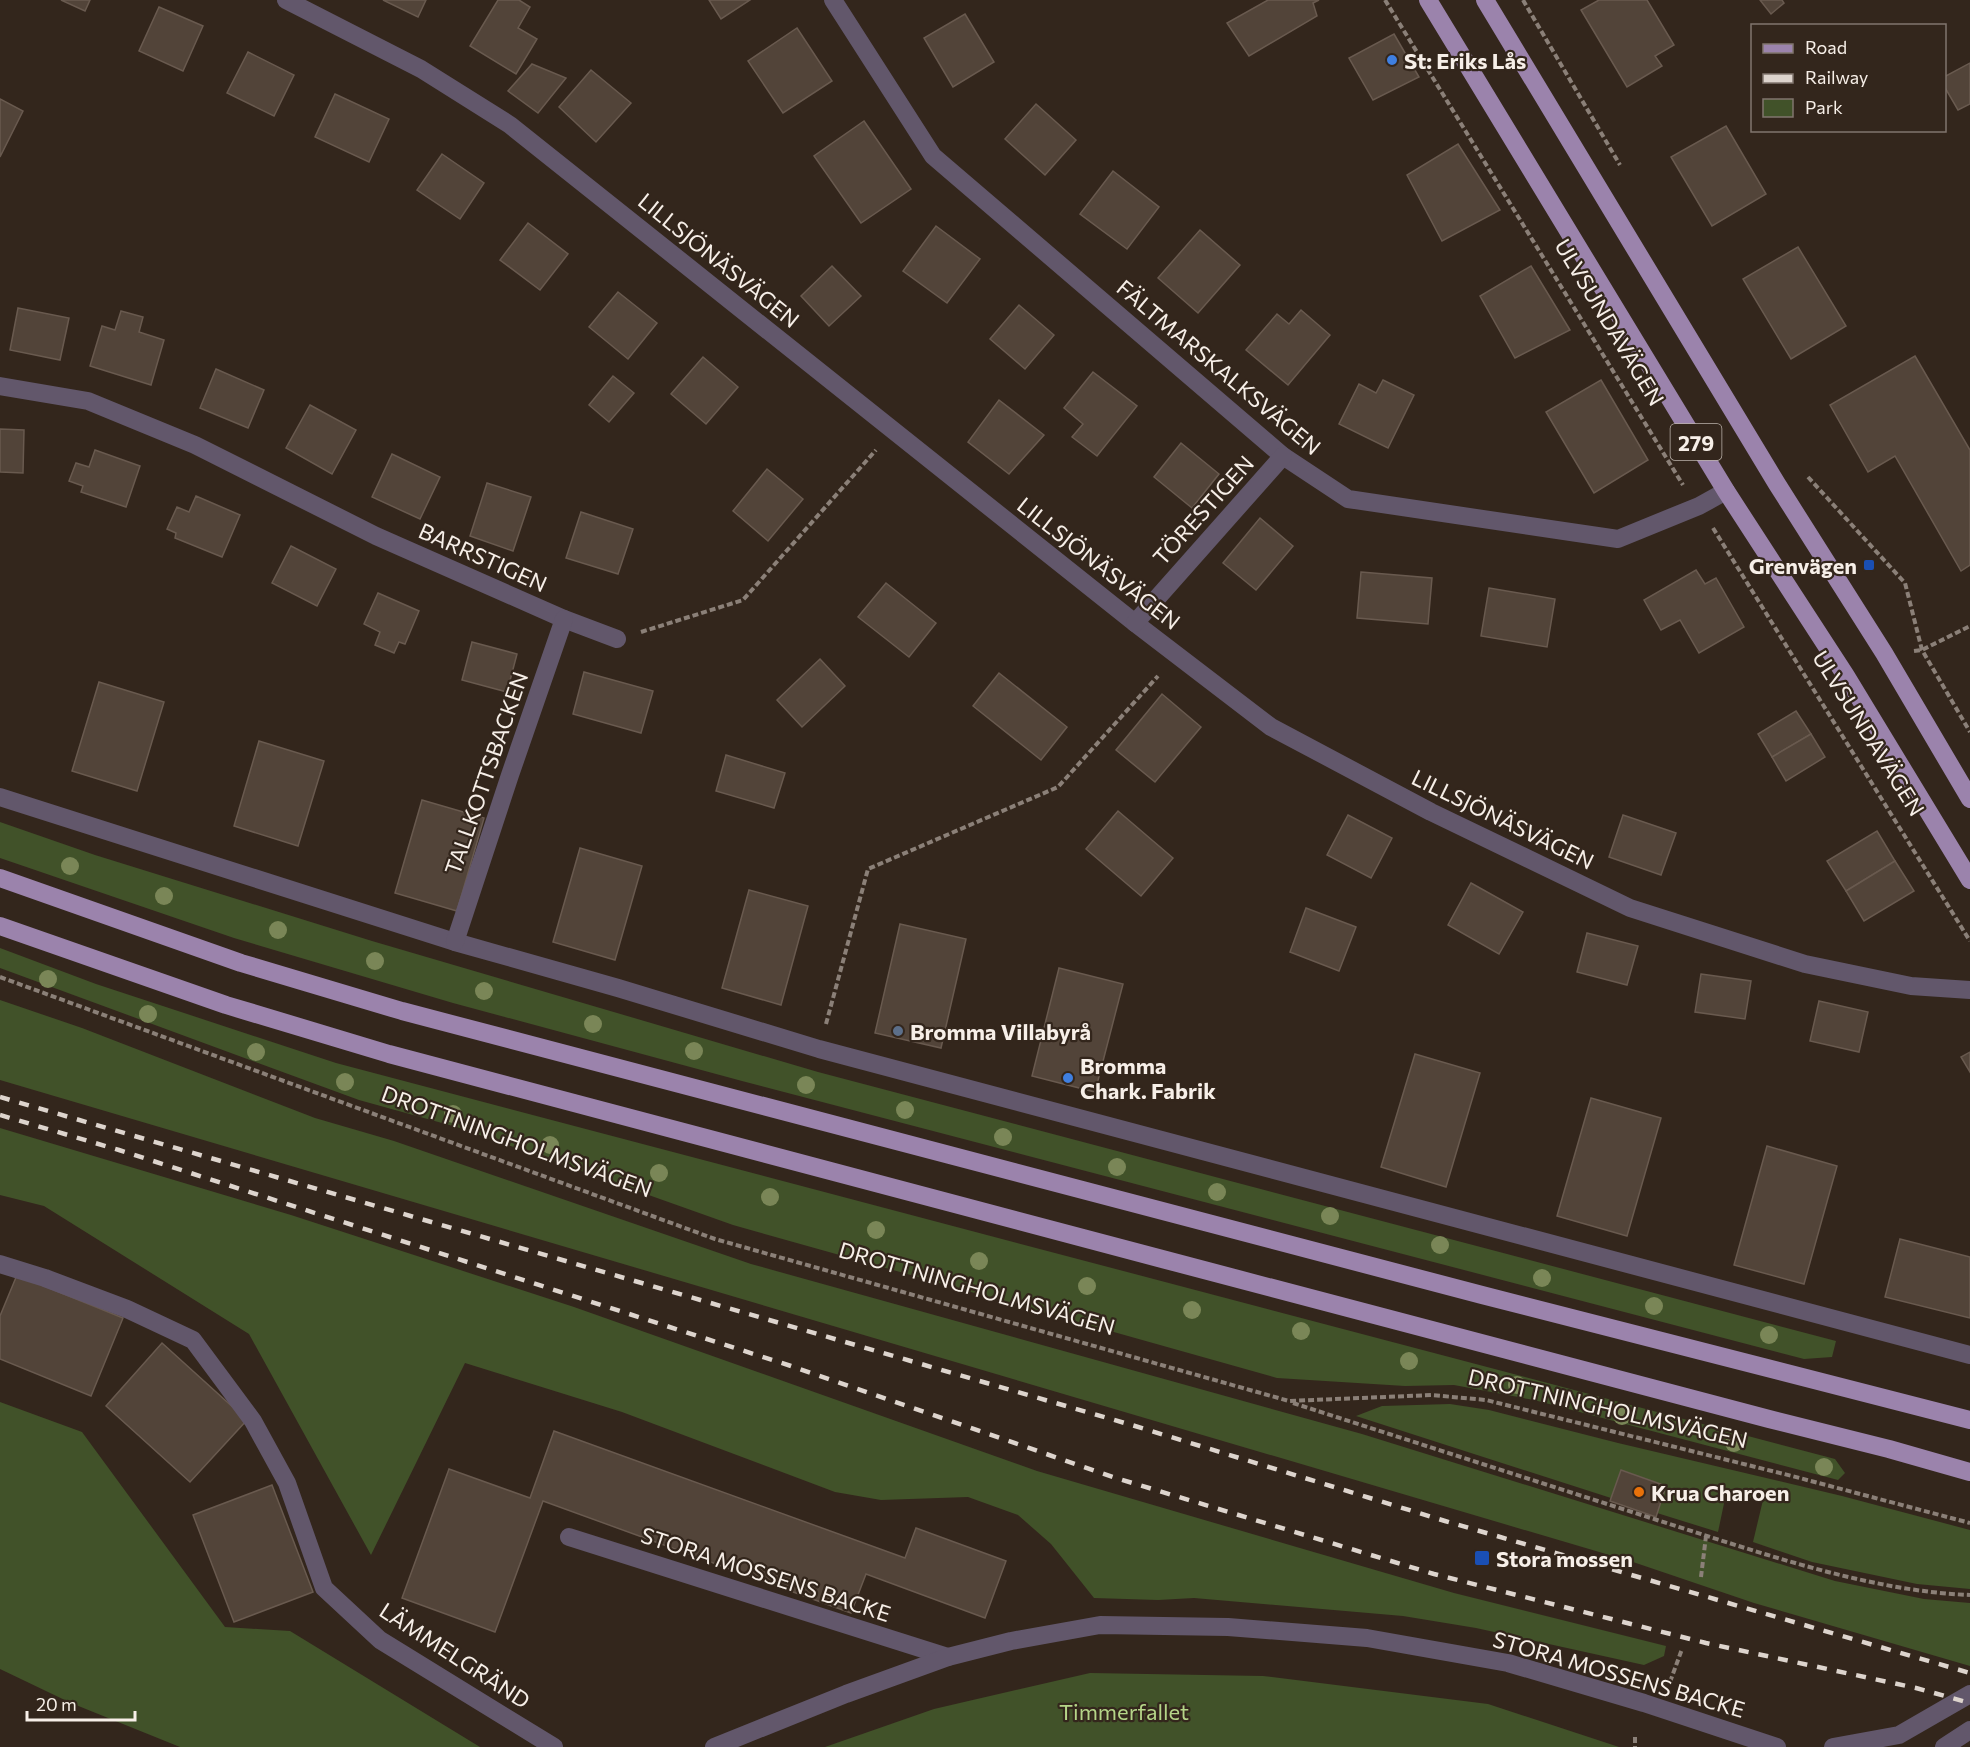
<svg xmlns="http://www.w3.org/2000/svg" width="1970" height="1747" viewBox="0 0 1970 1747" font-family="Commissioner,sans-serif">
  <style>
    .green { fill: #415229 }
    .building { fill: #524439; stroke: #695a4f; stroke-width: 1.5 }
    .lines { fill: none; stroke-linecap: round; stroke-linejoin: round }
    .path { stroke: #8b8078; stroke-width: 4; stroke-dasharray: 6 3; stroke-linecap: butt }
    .minor { stroke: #62576b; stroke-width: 18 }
    .major { stroke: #9b83ac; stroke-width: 18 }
    .rail { stroke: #ddd4cd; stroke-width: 4.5; stroke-dasharray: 10 10; stroke-linecap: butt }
    .tree { fill: #7a8657 }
    .shop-dot { fill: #3f7fe0; stroke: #33261c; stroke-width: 2 }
    .transit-dot { fill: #1a4fb4; stroke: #33261c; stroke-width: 2 }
    .service-dot { fill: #5c6f8a; stroke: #33261c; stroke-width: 2 }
    .food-dot { fill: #e8710a; stroke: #33261c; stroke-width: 2 }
    .labels { text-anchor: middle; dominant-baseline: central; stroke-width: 4.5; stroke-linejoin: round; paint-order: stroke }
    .shield { fill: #33261c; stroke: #bcb3ab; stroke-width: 1.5 }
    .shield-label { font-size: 21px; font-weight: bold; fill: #f7efe8 }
    .poi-label { font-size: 22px; font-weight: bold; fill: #f7efe8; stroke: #33261c; text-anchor: start }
    .street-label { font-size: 22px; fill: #f7efe8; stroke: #33261c }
    .park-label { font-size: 22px; fill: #b5d588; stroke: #33261c }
  </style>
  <rect width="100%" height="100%" fill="#33261c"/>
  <g class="green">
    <polygon points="0,822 95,855 372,941 818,1072 1836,1341 1832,1357 1804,1359 742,1081 453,1003 234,938 0,858"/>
    <polygon points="0,948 96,984 336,1063 1835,1459 1845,1473 1838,1480 1534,1400 1454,1385 1405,1386 1277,1378 733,1225 460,1128 359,1100 0,968"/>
    <polygon points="0,1000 82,1028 315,1118 394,1141 751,1264 1362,1434 1835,1581 1924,1599 1970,1603 1970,1666 1754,1603 1633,1562 0,1080"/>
    <polygon points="0,1128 291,1215 574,1307 1037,1471 1454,1593 1666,1646 1664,1656 1644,1665 1476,1628 1403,1616 1194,1598 1158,1600 1094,1598 1051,1544 1018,1515 968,1497 881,1500 835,1492 622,1412 465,1363 371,1555 249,1334 44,1206 0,1195"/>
    <polygon points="0,1402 82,1432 225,1627 290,1631 480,1747 180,1747 71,1703 0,1669"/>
    <polygon points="1450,1404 1489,1410 1618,1443 1842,1496 1970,1530 1970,1589 1917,1584 1812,1562 1753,1542 1763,1500 1726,1494 1718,1532 1657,1513 1666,1486 1621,1470 1611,1498 1356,1416 1382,1406"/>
    <polygon points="1090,1673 1263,1676 1488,1704 1619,1747 825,1747 934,1709"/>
  </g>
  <g class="building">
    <polygon points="61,0 90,0 85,11"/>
    <polygon points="383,0 426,0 418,17"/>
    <polygon points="498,0 519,0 530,7 518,28 537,39 516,74 470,46"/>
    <polygon points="709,0 750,0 721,19"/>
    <polygon points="1268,0 1319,0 1313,3 1317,16 1249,56 1227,23"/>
    <polygon points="1599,0 1647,0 1674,45 1655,56 1662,66 1627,87 1581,10"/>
    <polygon points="1760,0 1782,0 1784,3 1771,14"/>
    <polygon points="159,7 203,26 183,71 139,51"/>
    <polygon points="965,14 994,62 953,87 924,38"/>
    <polygon points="797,28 832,81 783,113 748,61"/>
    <polygon points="1394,34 1419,77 1373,100 1349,58"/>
    <polygon points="248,52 294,75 274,116 227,93"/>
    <polygon points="1970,63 1970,104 1958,110 1944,86 1944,77"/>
    <polygon points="532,64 566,78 538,113 508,91"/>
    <polygon points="591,70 631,103 596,142 559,107"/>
    <polygon points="335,94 389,119 369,162 315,137"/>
    <polygon points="0,99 23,111 0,157"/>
    <polygon points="1036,104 1076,140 1045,175 1005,139"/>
    <polygon points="864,121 911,189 861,223 814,156"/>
    <polygon points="1726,126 1766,194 1712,226 1671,157"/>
    <polygon points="1458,144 1500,210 1442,241 1407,175"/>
    <polygon points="442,154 484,183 460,219 417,190"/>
    <polygon points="1113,171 1159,207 1127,249 1080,214"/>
    <polygon points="528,223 568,254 540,290 500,260"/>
    <polygon points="936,226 980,259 947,303 903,271"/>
    <polygon points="1200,230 1240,265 1198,313 1158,278"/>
    <polygon points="1798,247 1846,326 1791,359 1743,279"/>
    <polygon points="832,266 861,296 829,326 801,296"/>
    <polygon points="1531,266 1570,330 1515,358 1480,296"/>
    <polygon points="618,292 657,323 628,359 589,327"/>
    <polygon points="1019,305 1054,335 1025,369 990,339"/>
    <polygon points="18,308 69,318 60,360 10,350"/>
    <polygon points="1301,310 1330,335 1288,385 1246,350 1277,314 1289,324"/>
    <polygon points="121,311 143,317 139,332 164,340 151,385 90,366 102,326 115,330"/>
    <polygon points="1915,356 1970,450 1970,565 1961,571 1895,456 1868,472 1830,405"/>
    <polygon points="703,357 738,387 706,424 671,394"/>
    <polygon points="216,369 264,390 248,428 200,408"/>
    <polygon points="1093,372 1137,406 1097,456 1072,437 1083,424 1064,408"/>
    <polygon points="613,376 634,393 609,422 589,405"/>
    <polygon points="1383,380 1414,395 1388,448 1339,424 1359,384 1376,393"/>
    <polygon points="1601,380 1648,460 1594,493 1546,412"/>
    <polygon points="999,400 1044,435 1009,474 968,442"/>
    <polygon points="310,405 356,430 332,474 286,448"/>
    <polygon points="0,429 24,430 23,473 0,472"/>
    <polygon points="1181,443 1219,474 1192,508 1154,477"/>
    <polygon points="95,450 140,466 126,507 81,492 83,486 69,481 76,463 89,467"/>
    <polygon points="392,454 440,477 420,519 372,497"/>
    <polygon points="767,469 803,499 768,541 733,511"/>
    <polygon points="487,483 531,497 513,551 470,536"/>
    <polygon points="196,496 240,515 222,557 175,538 176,533 167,529 177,507 189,512"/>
    <polygon points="581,512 633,529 618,574 566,558"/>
    <polygon points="1260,518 1293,546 1256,590 1223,563"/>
    <polygon points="291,546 336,569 317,606 272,583"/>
    <polygon points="1696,570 1705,584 1716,578 1744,627 1699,653 1680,620 1661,630 1644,600"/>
    <polygon points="1361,572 1432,578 1428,624 1357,618"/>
    <polygon points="886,583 936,623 909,657 858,617"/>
    <polygon points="1489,588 1555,599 1547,647 1481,636"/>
    <polygon points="378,593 419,611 405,644 399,642 394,653 375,645 380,632 364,624"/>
    <polygon points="472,642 517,654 507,692 462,680"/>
    <polygon points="820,659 845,686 802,727 777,700"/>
    <polygon points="584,672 653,691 641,733 573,714"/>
    <polygon points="999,673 1067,727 1041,760 973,706"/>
    <polygon points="99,682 164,702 137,791 72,771"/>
    <polygon points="1162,694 1201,727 1155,782 1116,750"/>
    <polygon points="1796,711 1811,734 1772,757 1758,734"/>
    <polygon points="1811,734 1825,757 1786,781 1772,757"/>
    <polygon points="259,741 324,761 298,846 234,826"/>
    <polygon points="726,755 785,773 774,808 716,791"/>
    <polygon points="422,800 484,818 457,911 395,893"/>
    <polygon points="1118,811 1173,858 1141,896 1086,849"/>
    <polygon points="1348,815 1392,838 1371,878 1327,855"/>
    <polygon points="1623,815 1676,833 1661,875 1609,857"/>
    <polygon points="1877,831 1895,861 1846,891 1827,861"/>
    <polygon points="580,848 642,866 615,960 553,942"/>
    <polygon points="1895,861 1914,891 1864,921 1846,891"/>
    <polygon points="1471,883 1523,912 1499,954 1448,925"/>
    <polygon points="749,890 808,906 781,1005 722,988"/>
    <polygon points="1306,908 1356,927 1339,971 1290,952"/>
    <polygon points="900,924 966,939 941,1048 875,1033"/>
    <polygon points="1587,933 1638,946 1627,985 1577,972"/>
    <polygon points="1059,968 1123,984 1095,1092 1032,1076"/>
    <polygon points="1701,974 1751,981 1745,1019 1695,1012"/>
    <polygon points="1819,1001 1868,1012 1859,1052 1810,1041"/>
    <polygon points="1970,1052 1970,1072 1961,1057"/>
    <polygon points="1415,1054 1480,1073 1446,1187 1381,1167"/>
    <polygon points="1591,1098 1661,1118 1627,1236 1557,1216"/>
    <polygon points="1767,1146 1837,1166 1804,1284 1734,1265"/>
    <polygon points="1900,1239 1970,1257 1970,1318 1885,1297"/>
    <polygon points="17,1275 123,1318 91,1396 0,1359 0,1316"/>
    <polygon points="162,1343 247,1420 190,1482 106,1406"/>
    <polygon points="554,1431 905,1558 916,1528 1006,1561 985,1618 866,1574 851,1613 543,1501 495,1632 402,1598 449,1469 530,1498"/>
    <polygon points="1621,1470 1666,1486 1656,1517 1610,1501"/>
    <polygon points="272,1485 313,1592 234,1622 193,1515"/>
  </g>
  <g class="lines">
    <g class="path">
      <polyline points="1385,0 1683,485"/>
      <polyline points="1523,0 1620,165"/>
      <polyline points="1808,477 1905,583 1922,650 1970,732"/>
      <polyline points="1713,528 1970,941"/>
      <polyline points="641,632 743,600 876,450"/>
      <polyline points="1914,651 1922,650 1970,626"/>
      <polyline points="0,977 715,1239 1289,1401 1431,1395 1486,1400 1792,1476 1970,1523"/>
      <polyline points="826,1024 868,869 1058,787 1158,676"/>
      <path d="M 1293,1403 C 1414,1442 1535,1481 1657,1520 C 1756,1551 1866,1591 1970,1595"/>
      <polyline points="1701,1577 1706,1536"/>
      <polyline points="1670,1682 1682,1649"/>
      <polyline points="1635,1737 1635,1747"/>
    </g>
    <g class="minor">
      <polyline points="286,0 421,69 510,125 1135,623 1271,727 1431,812 1630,908 1805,964 1911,986 1970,990"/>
      <polyline points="833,0 933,156 1283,456 1348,499 1618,539 1699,506 1726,491"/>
      <polyline points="0,386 88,401 195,445 376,536 564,619 617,639"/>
      <polyline points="1135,623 1283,456"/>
      <polyline points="0,797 455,942 618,988 819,1049 1970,1355"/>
      <polyline points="455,942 510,775 564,619"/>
      <polyline points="0,1264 45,1278 127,1309 193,1340 253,1421 287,1483 324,1588 380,1640 554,1747"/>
      <polyline points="569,1537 948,1657"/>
      <polyline points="714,1747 846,1694 948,1657 1011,1641 1100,1625 1228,1627 1367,1638 1508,1663 1644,1703 1777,1747"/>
      <polyline points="1833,1747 1899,1735 1970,1694"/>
      <polyline points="1944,1747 1970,1730"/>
    </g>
    <g class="major">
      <polyline points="1428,0 1726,491 1846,676 1970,880"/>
      <polyline points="1485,0 1777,484 1884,653 1970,799"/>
      <polyline points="0,878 241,963 402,1011 1482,1295 1970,1420"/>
      <polyline points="0,926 226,1005 389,1054 1166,1260 1769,1419 1889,1449 1970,1472"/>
    </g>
    <g class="rail">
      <polyline points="0,1097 1135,1426 1445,1521 1970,1673"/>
      <polyline points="0,1115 119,1150 791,1366 1116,1478 1434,1574 1706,1643 1916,1688 1970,1703"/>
    </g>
  </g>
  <g class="tree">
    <circle cx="70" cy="866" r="9"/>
    <circle cx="164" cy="896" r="9"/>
    <circle cx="278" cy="930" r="9"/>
    <circle cx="375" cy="961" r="9"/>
    <circle cx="48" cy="979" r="9"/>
    <circle cx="484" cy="991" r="9"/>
    <circle cx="148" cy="1014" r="9"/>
    <circle cx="593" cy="1024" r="9"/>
    <circle cx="694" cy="1051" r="9"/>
    <circle cx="256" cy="1052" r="9"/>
    <circle cx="345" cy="1082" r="9"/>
    <circle cx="806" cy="1085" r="9"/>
    <circle cx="905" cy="1110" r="9"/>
    <circle cx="453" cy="1114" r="9"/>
    <circle cx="1003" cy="1137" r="9"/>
    <circle cx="550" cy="1145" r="9"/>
    <circle cx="1117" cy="1167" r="9"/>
    <circle cx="659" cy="1173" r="9"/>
    <circle cx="1217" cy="1192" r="9"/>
    <circle cx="770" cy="1197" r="9"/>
    <circle cx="1330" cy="1216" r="9"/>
    <circle cx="876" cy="1230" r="9"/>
    <circle cx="1440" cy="1245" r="9"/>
    <circle cx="979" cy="1261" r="9"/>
    <circle cx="1542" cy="1278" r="9"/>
    <circle cx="1087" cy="1286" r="9"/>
    <circle cx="1654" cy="1306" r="9"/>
    <circle cx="1192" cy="1310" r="9"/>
    <circle cx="1301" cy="1331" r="9"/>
    <circle cx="1769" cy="1335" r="9"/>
    <circle cx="1409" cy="1361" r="9"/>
    <circle cx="1517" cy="1385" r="9"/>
    <circle cx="1622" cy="1416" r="9"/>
    <circle cx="1734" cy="1443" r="9"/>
    <circle cx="1824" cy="1467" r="9"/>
  </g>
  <g class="shop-dot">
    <circle cx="1392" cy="60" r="6"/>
    <circle cx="1068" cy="1078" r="6"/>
  </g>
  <g class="transit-dot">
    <rect x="1863" y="559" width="12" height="12" rx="3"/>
    <rect x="1474" y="1550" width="16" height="16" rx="3"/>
  </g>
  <circle class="service-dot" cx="898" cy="1031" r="6"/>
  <circle class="food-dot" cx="1639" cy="1492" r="6"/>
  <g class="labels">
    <rect class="shield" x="1670.5" y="424" width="51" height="36" rx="4.5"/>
    <g class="shield-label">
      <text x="1696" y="442">279</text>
    </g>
    <g class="poi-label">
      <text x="1404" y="60">St: Eriks Lås</text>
      <text x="1857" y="565" text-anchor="end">Grenvägen</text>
      <text x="910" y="1031">Bromma Villabyrå</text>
      <text x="1080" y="1065">Bromma<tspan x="1080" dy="25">Chark. Fabrik</tspan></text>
      <text x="1651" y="1492">Krua Charoen</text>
      <text x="1496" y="1558">Stora mossen</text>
    </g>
    <g class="street-label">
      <text transform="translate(719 260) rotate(39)">LILLSJÖNÄSVÄGEN</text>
      <text transform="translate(1610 322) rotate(59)">ULVSUNDAVÄGEN</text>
      <text transform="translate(1219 367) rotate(40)">FÄLTMARSKALKSVÄGEN</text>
      <text transform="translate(1203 510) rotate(-48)">TÖRESTIGEN</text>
      <text transform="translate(483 557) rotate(24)">BARRSTIGEN</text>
      <text transform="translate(1099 563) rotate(38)">LILLSJÖNÄSVÄGEN</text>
      <text transform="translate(1869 733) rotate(58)">ULVSUNDAVÄGEN</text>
      <text transform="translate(486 773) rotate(-71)">TALLKOTTSBACKEN</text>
      <text transform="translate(1503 819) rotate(26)">LILLSJÖNÄSVÄGEN</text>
      <text transform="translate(517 1141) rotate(20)">DROTTNINGHOLMSVÄGEN</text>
      <text transform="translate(977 1288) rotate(16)">DROTTNINGHOLMSVÄGEN</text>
      <text transform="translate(1608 1408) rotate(13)">DROTTNINGHOLMSVÄGEN</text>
      <text transform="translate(766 1574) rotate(18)">STORA MOSSENS BACKE</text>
      <text transform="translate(455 1655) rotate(33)">LÄMMELGRÄND</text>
      <text transform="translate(1619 1674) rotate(16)">STORA MOSSENS BACKE</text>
    </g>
    <g class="park-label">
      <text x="1124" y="1711">Timmerfallet</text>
    </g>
  </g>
  <rect x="1751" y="24" width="195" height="108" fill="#33261c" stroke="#81766e" stroke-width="1.5"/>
  <rect x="1763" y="44" width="30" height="9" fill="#9b83ac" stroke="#81766e" stroke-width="1.5"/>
  <text x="1805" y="54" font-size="18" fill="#f7efe8">Road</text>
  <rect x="1763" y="74" width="30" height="9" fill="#ddd4cd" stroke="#81766e" stroke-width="1.5"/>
  <text x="1805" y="84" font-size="18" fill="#f7efe8">Railway</text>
  <rect x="1763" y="99" width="30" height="18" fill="#415229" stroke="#81766e" stroke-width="1.5"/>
  <text x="1805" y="114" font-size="18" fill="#f7efe8">Park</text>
  <path d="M27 1711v9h108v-9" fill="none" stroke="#f7efe8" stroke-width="3"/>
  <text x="36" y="1711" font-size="18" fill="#f7efe8" stroke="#33261c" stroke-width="4.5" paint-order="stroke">20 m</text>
</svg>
